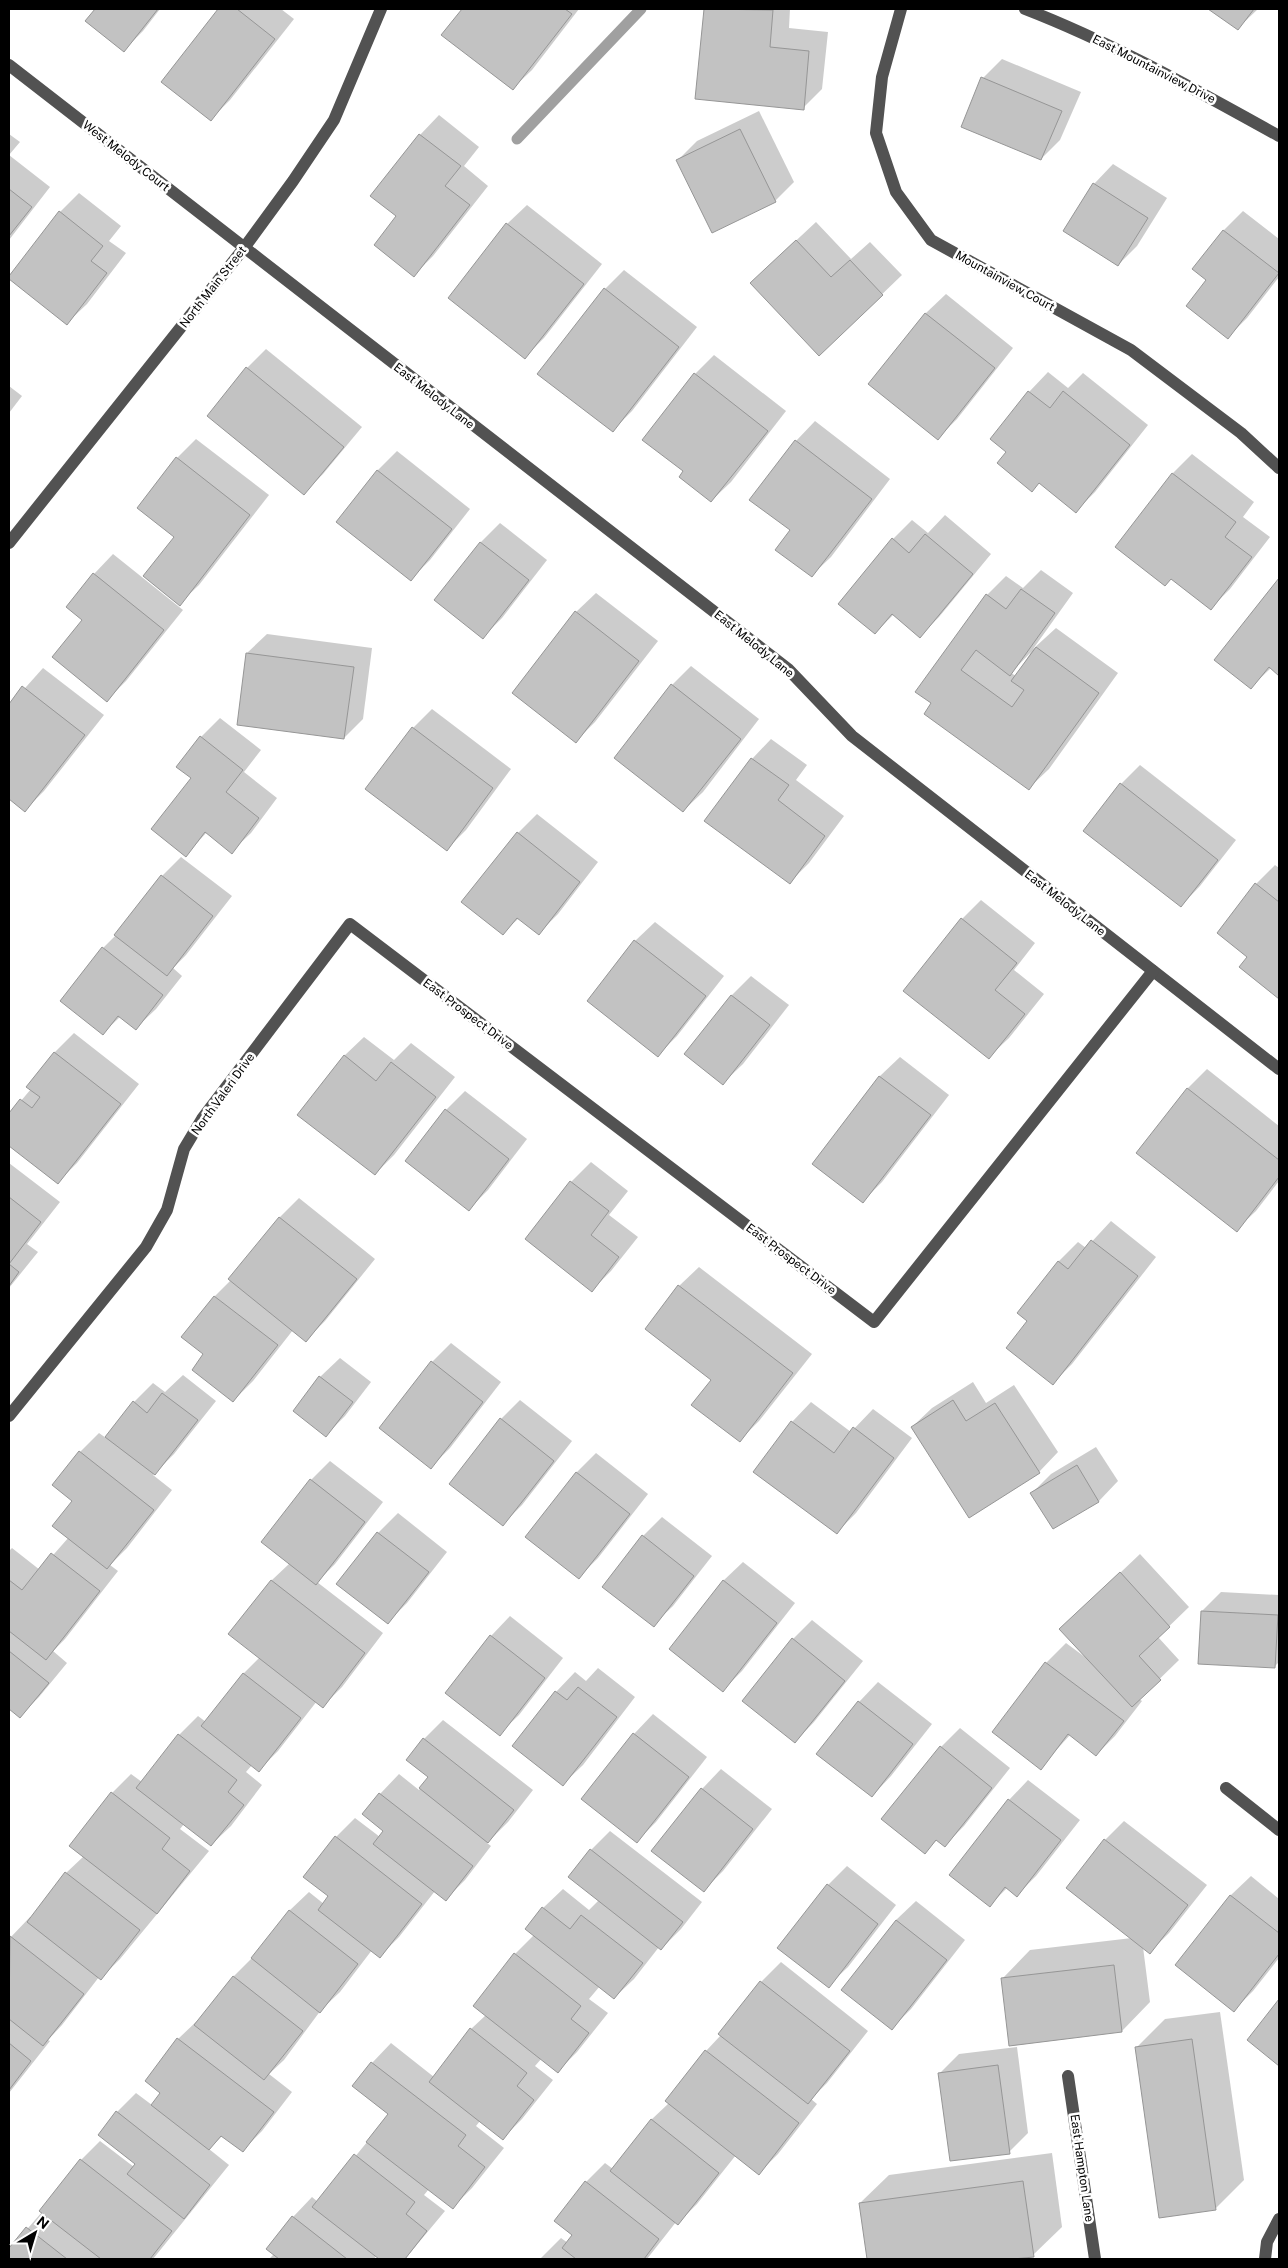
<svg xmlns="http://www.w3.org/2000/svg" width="1288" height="2268" viewBox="0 0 1288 2268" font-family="'Public Sans',sans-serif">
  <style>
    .shadow { fill: #0003; fill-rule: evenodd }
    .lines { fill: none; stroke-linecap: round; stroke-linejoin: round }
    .stream { stroke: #a0a0a0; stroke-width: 11 }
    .building { fill: #c2c2c2; stroke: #969696 }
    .minor { stroke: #525252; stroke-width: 12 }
    .labels { text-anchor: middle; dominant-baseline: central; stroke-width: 5; stroke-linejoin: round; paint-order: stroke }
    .street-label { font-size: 12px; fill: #000; stroke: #fff }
  </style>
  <rect width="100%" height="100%" fill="#fff"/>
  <g class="shadow">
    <polygon points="97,9 160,9 143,31 124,50 87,21"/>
    <polygon points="219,9 281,9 294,19 230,100 211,119 162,82"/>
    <polygon points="463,9 579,9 532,70 512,89 443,34"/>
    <polygon points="705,9 790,9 789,28 828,32 822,89 803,108 697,98"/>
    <polygon points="1210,9 1258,9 1238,28"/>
    <polygon points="1002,59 1081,92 1060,140 1041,159 983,78"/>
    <polygon points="759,111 794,182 775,201 678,160 697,141"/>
    <polygon points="439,115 479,147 464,166 488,186 433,256 414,275 398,216 420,135"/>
    <polygon points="9,134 20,142 9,155 50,187 9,240"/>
    <polygon points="1113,164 1167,198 1137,246 1118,265 1094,184"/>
    <polygon points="79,193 121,226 109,241 126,253 87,304 67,323 60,212"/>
    <polygon points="527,205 602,264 544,338 525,357 507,224"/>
    <polygon points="1243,211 1279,239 1279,277 1247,318 1228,337 1208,280 1194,269 1224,230"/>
    <polygon points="816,222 851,259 870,242 902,275 820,354 771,264"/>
    <polygon points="624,270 697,327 632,411 613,430 605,289"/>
    <polygon points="946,294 1013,348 957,419 938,438 870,384 926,313"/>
    <polygon points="266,349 362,427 323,474 304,493 247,368"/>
    <polygon points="714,355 786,411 731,482 711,501 685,471 695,374"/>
    <polygon points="1048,372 1068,388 1083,373 1148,425 1095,492 1076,511 1040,482 1032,490 1008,452 1029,392"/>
    <polygon points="9,386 22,396 9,413"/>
    <polygon points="815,421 890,479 831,557 811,576 791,530 751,500 796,441"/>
    <polygon points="196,439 269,495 199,585 179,604 176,537 177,458"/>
    <polygon points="397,451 470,509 430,560 411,579 377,471"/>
    <polygon points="1192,454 1254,502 1243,517 1270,537 1230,589 1211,608 1173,473"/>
    <polygon points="945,515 991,554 939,617 920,636 894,614 875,633 893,539 912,520 928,533"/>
    <polygon points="500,523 547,560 502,618 483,637 436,600 481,542"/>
    <polygon points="113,554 183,610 126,681 107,700 84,620 94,574"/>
    <path d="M 1041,570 L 1073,593 L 1033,649 L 1056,628 L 1118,673 L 1049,769 L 1029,788 L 917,691 L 987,595 L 1006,576 L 1023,588 ZM 1031,652 L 1016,676 L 1011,673 Z"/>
    <polygon points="1279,580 1279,674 1271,668 1251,687 1216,660"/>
    <polygon points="596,593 658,641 595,722 576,741 576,612"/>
    <polygon points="267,634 372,648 363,719 344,738 247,653"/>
    <polygon points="691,666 759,719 703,792 683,811 672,685"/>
    <polygon points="43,668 104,715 44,791 25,810 9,798 9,706"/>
    <polygon points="432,709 511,769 466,830 447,849 413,728"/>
    <polygon points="220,718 261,750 244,772 277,798 251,833 231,852 207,832 186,855 193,778 201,737"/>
    <polygon points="771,739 807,765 796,780 844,816 809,863 790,882 706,820 752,759"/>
    <polygon points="1140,765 1236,840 1200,886 1181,906 1121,784"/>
    <polygon points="537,814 598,862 558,914 539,933 519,918 503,933 518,833"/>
    <polygon points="181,857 232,896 186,955 173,968 182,976 156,1009 136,1028 121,1016 103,1033 103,948 116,935 162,876"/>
    <polygon points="1275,865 1279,868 1279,997 1241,967 1249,957 1256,884"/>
    <polygon points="981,900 1035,943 1014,970 1044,994 1009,1038 989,1057 962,919"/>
    <polygon points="655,922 724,976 677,1036 658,1055 589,1001 635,941"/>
    <polygon points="751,976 789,1005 743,1064 723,1083 686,1054 732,995"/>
    <polygon points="74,1033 139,1084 77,1163 58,1182 9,1144 9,1115 31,1089 28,1087 55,1052"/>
    <polygon points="364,1037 394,1060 411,1043 455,1077 394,1155 375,1174 344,1056"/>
    <polygon points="900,1057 949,1095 882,1182 863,1201 813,1163 880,1076"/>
    <polygon points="1207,1069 1279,1126 1279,1181 1256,1211 1236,1230 1138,1153 1188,1088"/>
    <polygon points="465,1091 527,1139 488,1190 469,1209 446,1110"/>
    <polygon points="591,1162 628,1191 609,1215 638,1237 611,1271 592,1290 527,1239 571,1182"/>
    <polygon points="9,1163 60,1202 27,1244 38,1252 9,1288"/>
    <polygon points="299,1198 375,1259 325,1321 306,1340 293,1330 253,1381 233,1401 205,1354 183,1337 215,1296 231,1280 280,1217"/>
    <polygon points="1111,1221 1156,1257 1072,1364 1053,1383 1029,1321 1019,1313 1059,1261 1078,1242 1086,1248"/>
    <polygon points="699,1267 812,1354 759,1421 740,1440 679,1286"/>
    <polygon points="451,1343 501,1382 450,1448 431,1467 432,1362"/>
    <polygon points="340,1358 371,1382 345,1416 326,1435 320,1377"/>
    <polygon points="183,1375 216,1401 174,1454 153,1475 172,1490 127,1548 110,1565 118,1571 65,1639 53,1651 67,1663 39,1697 20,1716 9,1707 9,1551 12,1548 40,1570 69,1537 80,1452 99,1433 106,1438 134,1402 153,1383 165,1392"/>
    <polygon points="973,1382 986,1403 1014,1385 1058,1452 1039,1472 912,1427 932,1408"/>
    <polygon points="520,1400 572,1441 522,1505 503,1524 501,1419"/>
    <polygon points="811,1402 851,1432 873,1409 912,1438 856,1513 837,1532 792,1422"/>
    <polygon points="1096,1447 1118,1481 1099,1501 1053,1528 1032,1493 1051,1474"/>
    <polygon points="596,1453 648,1494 598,1558 579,1577 527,1537 577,1472"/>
    <polygon points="330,1461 383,1502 335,1564 317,1582 383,1633 342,1687 323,1706 317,1701 278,1751 259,1770 252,1765 246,1772 262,1785 231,1826 211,1845 184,1824 180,1829 209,1851 120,1959 101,1978 99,1977 62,2025 48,2040 50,2041 9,2093 9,1939 30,1917 31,1918 66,1873 84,1856 112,1793 131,1774 142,1782 179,1735 198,1716 206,1722 244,1673 260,1657 230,1634 272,1580 290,1563 311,1480"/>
    <polygon points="398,1513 447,1552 407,1603 388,1622 338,1584 378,1533"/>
    <polygon points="662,1517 712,1556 673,1606 653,1625 643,1536"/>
    <polygon points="1140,1554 1189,1607 1158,1637 1179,1660 1139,1699 1142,1701 1115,1736 1096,1755 1070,1735 1040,1768 993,1732 1046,1663 1066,1643 1089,1660 1061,1629"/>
    <polygon points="743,1562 795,1603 742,1671 723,1690 723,1581"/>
    <polygon points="1221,1592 1279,1595 1279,1662 1274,1667 1202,1611"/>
    <polygon points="510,1616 563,1658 519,1715 499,1734 491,1636"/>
    <polygon points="812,1620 863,1661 814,1722 795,1742 743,1700 793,1639"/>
    <polygon points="598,1668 635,1697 583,1765 563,1784 514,1745 556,1692 575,1672 586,1681"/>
    <polygon points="878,1682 932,1724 891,1776 872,1796 818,1754 859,1702"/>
    <polygon points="653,1714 707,1757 656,1822 637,1841 634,1734"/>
    <polygon points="443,1720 533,1790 508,1822 487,1843 491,1846 465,1880 446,1899 435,1891 399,1937 380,1956 372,1950 340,1992 321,2010 284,2060 269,2074 292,2092 262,2131 243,2150 223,2135 209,2149 229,2165 153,2259 9,2259 9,2250 42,2212 81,2160 100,2141 134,2167 137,2164 117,2112 136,2093 152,2105 162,2093 178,2039 198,2020 199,2021 234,1976 253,1957 289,1911 309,1892 324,1904 330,1896 336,1837 355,1818 380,1837 385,1831 364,1814 380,1794 399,1774 419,1790 429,1777 424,1739"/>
    <polygon points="960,1728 1010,1768 964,1826 945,1845 937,1840 924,1852 941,1747"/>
    <polygon points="721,1769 772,1809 723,1871 704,1890 653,1851 702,1789"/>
    <polygon points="1028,1780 1080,1820 1036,1876 1017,1895 1007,1888 990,1905 951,1874 1009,1800"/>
    <polygon points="1124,1821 1207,1885 1169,1933 1150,1952 1143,1947 1150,2002 1122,2031 1002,1979 1030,1950 1132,1938 1105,1840"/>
    <polygon points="610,1831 702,1902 681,1929 661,1949 659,1947 634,1979 614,1998 600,1986 589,1999 608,2013 577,2052 558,2071 542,2058 535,2066 553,2080 522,2119 503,2138 480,2121 476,2126 504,2148 472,2188 453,2207 429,2189 424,2195 445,2211 405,2259 381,2259 376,2256 374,2259 269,2259 274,2254 293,2217 312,2197 318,2202 390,2114 354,2086 372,2063 391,2043 434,2077 471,2029 486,2015 515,1954 534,1935 543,1908 563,1889 589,1910 599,1900 591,1850"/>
    <polygon points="847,1866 896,1905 848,1967 828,1986 828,1885"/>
    <polygon points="1251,1876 1279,1899 1279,1958 1253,1991 1234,2010 1177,1965 1231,1895"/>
    <polygon points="916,1901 965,1940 911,2009 892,2028 896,1920"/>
    <polygon points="781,1962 868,2031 827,2083 811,2099 817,2104 778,2154 759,2173 736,2155 697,2204 678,2223 676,2222 647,2259 540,2259 561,2238 568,2243 574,2235 586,2182 605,2163 613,2169 651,2120 669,2103 706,2051 721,2035 761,1982"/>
    <polygon points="1279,2001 1279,2064 1249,2040"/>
    <polygon points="1220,2012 1244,2180 1215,2209 1137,2047 1165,2019"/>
    <polygon points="1017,2047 1028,2133 1009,2152 940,2073 959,2054"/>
    <polygon points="1052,2153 1062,2227 1033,2255 1004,2259 868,2259 860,2203 889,2175"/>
  </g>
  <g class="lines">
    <polyline class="stream" points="517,139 641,9"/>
  </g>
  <g class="building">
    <polygon points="95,9 158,9 124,52 85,21"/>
    <polygon points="218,9 237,9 275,39 211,121 161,82"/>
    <polygon points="462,9 565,9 572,14 513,90 441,35"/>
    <polygon points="704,9 773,10 770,47 809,51 804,110 695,99"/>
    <polygon points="1208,9 1254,9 1238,30"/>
    <polygon points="981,77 1062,111 1041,160 961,127"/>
    <polygon points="740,129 776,202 712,233 676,160"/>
    <polygon points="419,134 461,166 445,186 470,205 414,277 374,245 396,216 370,196"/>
    <polygon points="1093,183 1148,218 1118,266 1063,231"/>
    <polygon points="9,189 32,207 9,236"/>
    <polygon points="59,211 103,246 91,261 107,273 67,325 9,279 9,276"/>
    <polygon points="506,223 584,284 525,359 448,298"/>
    <polygon points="1223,230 1279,273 1228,339 1186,306 1206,280 1192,269"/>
    <polygon points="796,240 831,277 850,260 883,295 819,356 750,283"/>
    <polygon points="604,288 679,347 613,432 537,374"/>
    <polygon points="925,313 995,368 938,440 868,384"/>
    <polygon points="246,367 344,447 304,495 207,416"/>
    <polygon points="694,373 768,431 711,502 679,477 683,471 642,440"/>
    <polygon points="1028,391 1050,408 1063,391 1130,445 1076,513 1039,483 1032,492 997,463 1006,452 990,439"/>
    <polygon points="795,440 872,499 812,577 775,550 790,530 749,500"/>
    <polygon points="176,457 250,515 180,606 143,576 174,537 137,508"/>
    <polygon points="377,470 452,529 411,581 336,522"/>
    <polygon points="1172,473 1236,522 1225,537 1252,557 1211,610 1171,579 1165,586 1115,547"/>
    <polygon points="925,534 973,574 920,638 892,614 875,634 838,604 892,538 909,553"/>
    <polygon points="480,542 529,580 483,639 434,600"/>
    <polygon points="93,573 164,630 107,702 52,657 82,620 66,607"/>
    <polygon points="1279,578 1279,676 1269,667 1251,689 1214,660"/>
    <polygon points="1021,589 1055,613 1010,676 976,650 961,670 1012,707 1024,690 1011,681 1036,647 1099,693 1029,790 924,714 931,703 915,692 986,594 1006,609"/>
    <polygon points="575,611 639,661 576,743 512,693"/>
    <polygon points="246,653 354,667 344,739 237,725"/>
    <polygon points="671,684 741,739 683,812 614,758"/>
    <polygon points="22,686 85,735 25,812 9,799 9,704"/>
    <polygon points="412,727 493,788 447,851 365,789"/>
    <polygon points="200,736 243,770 226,792 259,818 232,854 205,832 186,857 151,829 191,778 176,767"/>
    <polygon points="751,758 789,785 778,800 825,836 790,884 704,821"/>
    <polygon points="1120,783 1218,860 1181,907 1083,831"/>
    <polygon points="517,832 580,882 539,935 517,918 503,935 461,902"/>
    <polygon points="161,875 213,916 167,976 114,935"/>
    <polygon points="1255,883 1279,902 1279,999 1239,967 1247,957 1217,933"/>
    <polygon points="961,918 1017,963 995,990 1025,1014 989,1059 903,991"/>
    <polygon points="634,940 706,996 658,1057 587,1001"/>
    <polygon points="102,947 163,995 136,1030 118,1016 103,1035 60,1001"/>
    <polygon points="731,995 770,1025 723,1085 684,1054"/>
    <polygon points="54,1052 121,1104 58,1184 9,1146 9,1113 20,1099 32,1108 40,1097 26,1087"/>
    <polygon points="344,1055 376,1081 391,1062 436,1097 375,1175 297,1115"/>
    <polygon points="879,1076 931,1115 863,1203 812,1164"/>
    <polygon points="1187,1088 1279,1160 1279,1177 1237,1232 1136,1153"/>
    <polygon points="445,1109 509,1159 469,1211 405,1161"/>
    <polygon points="570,1181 609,1211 591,1235 619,1257 592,1292 525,1239"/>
    <polygon points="9,1197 41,1222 9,1264"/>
    <polygon points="279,1217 357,1279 306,1342 228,1279"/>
    <polygon points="1091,1240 1138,1276 1053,1385 1006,1348 1027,1321 1017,1313 1058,1261 1068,1269"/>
    <polygon points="9,1264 19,1272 9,1286"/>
    <polygon points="678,1285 793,1373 740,1442 691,1405 711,1380 645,1329"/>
    <polygon points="214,1296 278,1345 233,1402 192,1370 203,1354 181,1337"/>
    <polygon points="431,1361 483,1402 431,1469 379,1428"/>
    <polygon points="319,1376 353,1402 326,1437 293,1411"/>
    <polygon points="162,1393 198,1420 155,1475 105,1437 133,1401 147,1413"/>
    <polygon points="953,1400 966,1421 995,1403 1040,1473 969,1518 911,1427"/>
    <polygon points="500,1418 554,1461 503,1526 449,1484"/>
    <polygon points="791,1421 834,1453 853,1427 894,1458 837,1534 753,1472"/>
    <polygon points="79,1451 154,1510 107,1569 52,1526 72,1501 52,1485"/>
    <polygon points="1077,1465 1099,1502 1053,1529 1030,1493"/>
    <polygon points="576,1472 630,1514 579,1579 525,1537"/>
    <polygon points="310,1479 365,1522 316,1585 261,1542"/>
    <polygon points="377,1532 429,1572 388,1624 336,1584"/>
    <polygon points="642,1535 694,1576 654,1627 602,1587"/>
    <polygon points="51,1553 100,1591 46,1660 9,1631 9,1580 22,1590"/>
    <polygon points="1120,1572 1170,1627 1139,1656 1161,1680 1132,1707 1059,1629"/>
    <polygon points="271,1580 365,1653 323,1708 228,1634"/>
    <polygon points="723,1580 777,1623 723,1692 669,1649"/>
    <polygon points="1201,1611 1278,1615 1275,1668 1198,1664"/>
    <polygon points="490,1635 545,1678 500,1736 445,1693"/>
    <polygon points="792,1638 845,1681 795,1743 742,1701"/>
    <polygon points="9,1651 49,1683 20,1718 9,1709"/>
    <polygon points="1045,1662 1124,1721 1096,1756 1068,1734 1041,1770 992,1732"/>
    <polygon points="243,1673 301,1718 259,1772 201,1726"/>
    <polygon points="578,1687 617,1717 563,1786 512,1746 555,1691 567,1700"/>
    <polygon points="858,1701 913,1744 872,1797 816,1754"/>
    <polygon points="633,1733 689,1777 637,1843 581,1799"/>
    <polygon points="178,1734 237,1780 228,1792 244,1805 211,1846 136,1788"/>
    <polygon points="423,1738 514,1810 488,1843 419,1788 428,1777 406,1760"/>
    <polygon points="940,1746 992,1788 945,1847 936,1840 925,1854 881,1819"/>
    <polygon points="701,1788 753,1829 704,1892 651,1851"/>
    <polygon points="111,1792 170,1838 162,1849 190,1871 157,1914 69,1846"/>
    <polygon points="379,1793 473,1866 446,1901 373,1844 383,1831 362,1814"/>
    <polygon points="1008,1799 1061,1840 1017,1897 1005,1887 990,1907 949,1875"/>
    <polygon points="335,1836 422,1904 380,1958 318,1910 328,1896 303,1877"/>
    <polygon points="1104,1839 1188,1905 1150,1954 1066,1888"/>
    <polygon points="590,1849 683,1922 661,1950 568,1877"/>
    <polygon points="65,1872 140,1930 101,1980 27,1922"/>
    <polygon points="827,1884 878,1924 829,1988 777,1948"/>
    <polygon points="1230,1895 1279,1933 1279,1954 1234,2012 1175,1965"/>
    <polygon points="542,1907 570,1929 581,1915 643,1963 614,1999 525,1929"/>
    <polygon points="289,1910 358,1964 320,2013 251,1958"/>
    <polygon points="896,1920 947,1960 892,2030 841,1990"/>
    <polygon points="10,1936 84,1994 43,2046 9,2019"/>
    <polygon points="514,1953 581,2006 571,2019 589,2033 558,2073 473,2006"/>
    <polygon points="1114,1965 1122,2032 1009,2046 1001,1978"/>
    <polygon points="233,1976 303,2031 264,2080 194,2025"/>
    <polygon points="760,1981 850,2051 808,2104 718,2034"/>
    <polygon points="1279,1999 1279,2066 1247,2040"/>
    <polygon points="470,2028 527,2073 517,2086 534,2100 503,2140 429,2082"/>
    <polygon points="177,2038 274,2112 243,2152 221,2136 209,2150 151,2105 160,2093 145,2081"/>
    <polygon points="1192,2039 1216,2210 1159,2218 1135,2047"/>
    <polygon points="9,2043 31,2061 9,2090"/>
    <polygon points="705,2050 799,2123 759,2175 665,2101"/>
    <polygon points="371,2062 466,2135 458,2146 485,2167 453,2209 366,2142 388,2114 352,2086"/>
    <polygon points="998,2065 1010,2154 950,2161 938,2073"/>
    <polygon points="116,2111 210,2185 184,2219 127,2174 135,2164 98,2135"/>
    <polygon points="651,2119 719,2173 678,2225 610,2171"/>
    <polygon points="354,2154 415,2202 406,2214 427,2231 405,2259 379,2259 312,2207"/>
    <polygon points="80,2159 172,2231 150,2259 101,2259 39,2211"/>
    <polygon points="585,2181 659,2239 644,2259 576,2259 562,2248 572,2235 554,2221"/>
    <polygon points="1023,2181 1034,2257 1013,2259 867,2259 859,2203"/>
    <polygon points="292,2216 347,2259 279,2259 266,2249"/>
    <polygon points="26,2227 67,2259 9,2259 9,2248"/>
  </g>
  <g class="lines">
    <g class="minor">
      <polyline points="901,9 882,77 876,133 896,192 931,240 1131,350 1241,433 1279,468"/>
      <path d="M 1025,9 C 1113,43 1196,90 1279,136"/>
      <polyline points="9,65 788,669 852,736 1279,1069"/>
      <polyline points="9,543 244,248 293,181 334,120 381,9"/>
      <polyline points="9,1416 146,1247 167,1210 184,1149 202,1119 350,924 874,1322 1153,971"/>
      <polyline points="1226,1788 1279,1830"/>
      <polyline points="1068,2076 1095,2259"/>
      <polyline points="1265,2259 1267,2242 1279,2219"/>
    </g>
  </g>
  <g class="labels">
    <g class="street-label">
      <text transform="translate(1154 69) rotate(27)">East Mountainview Drive</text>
      <text transform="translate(126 156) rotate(38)">West Melody Court</text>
      <text transform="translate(1005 281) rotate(29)">Mountainview Court</text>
      <text transform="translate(213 287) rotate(-52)">North Main Street</text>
      <text transform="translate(434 396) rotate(38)">East Melody Lane</text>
      <text transform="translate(754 644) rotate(39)">East Melody Lane</text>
      <text transform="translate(1065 903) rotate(38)">East Melody Lane</text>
      <text transform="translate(468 1014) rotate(37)">East Prospect Drive</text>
      <text transform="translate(223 1094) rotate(-54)">North Valeri Drive</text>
      <text transform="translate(791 1259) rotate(37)">East Prospect Drive</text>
      <text transform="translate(1082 2168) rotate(82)">East Hampton Lane</text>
    </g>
  </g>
  <rect width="1288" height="2268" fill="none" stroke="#000000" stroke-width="20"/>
  <g transform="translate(35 2233) rotate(38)" stroke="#ffffff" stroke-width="4" paint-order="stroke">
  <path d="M0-4L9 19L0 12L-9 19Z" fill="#000000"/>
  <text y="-8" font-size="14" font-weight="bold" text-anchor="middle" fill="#000000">N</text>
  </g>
</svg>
